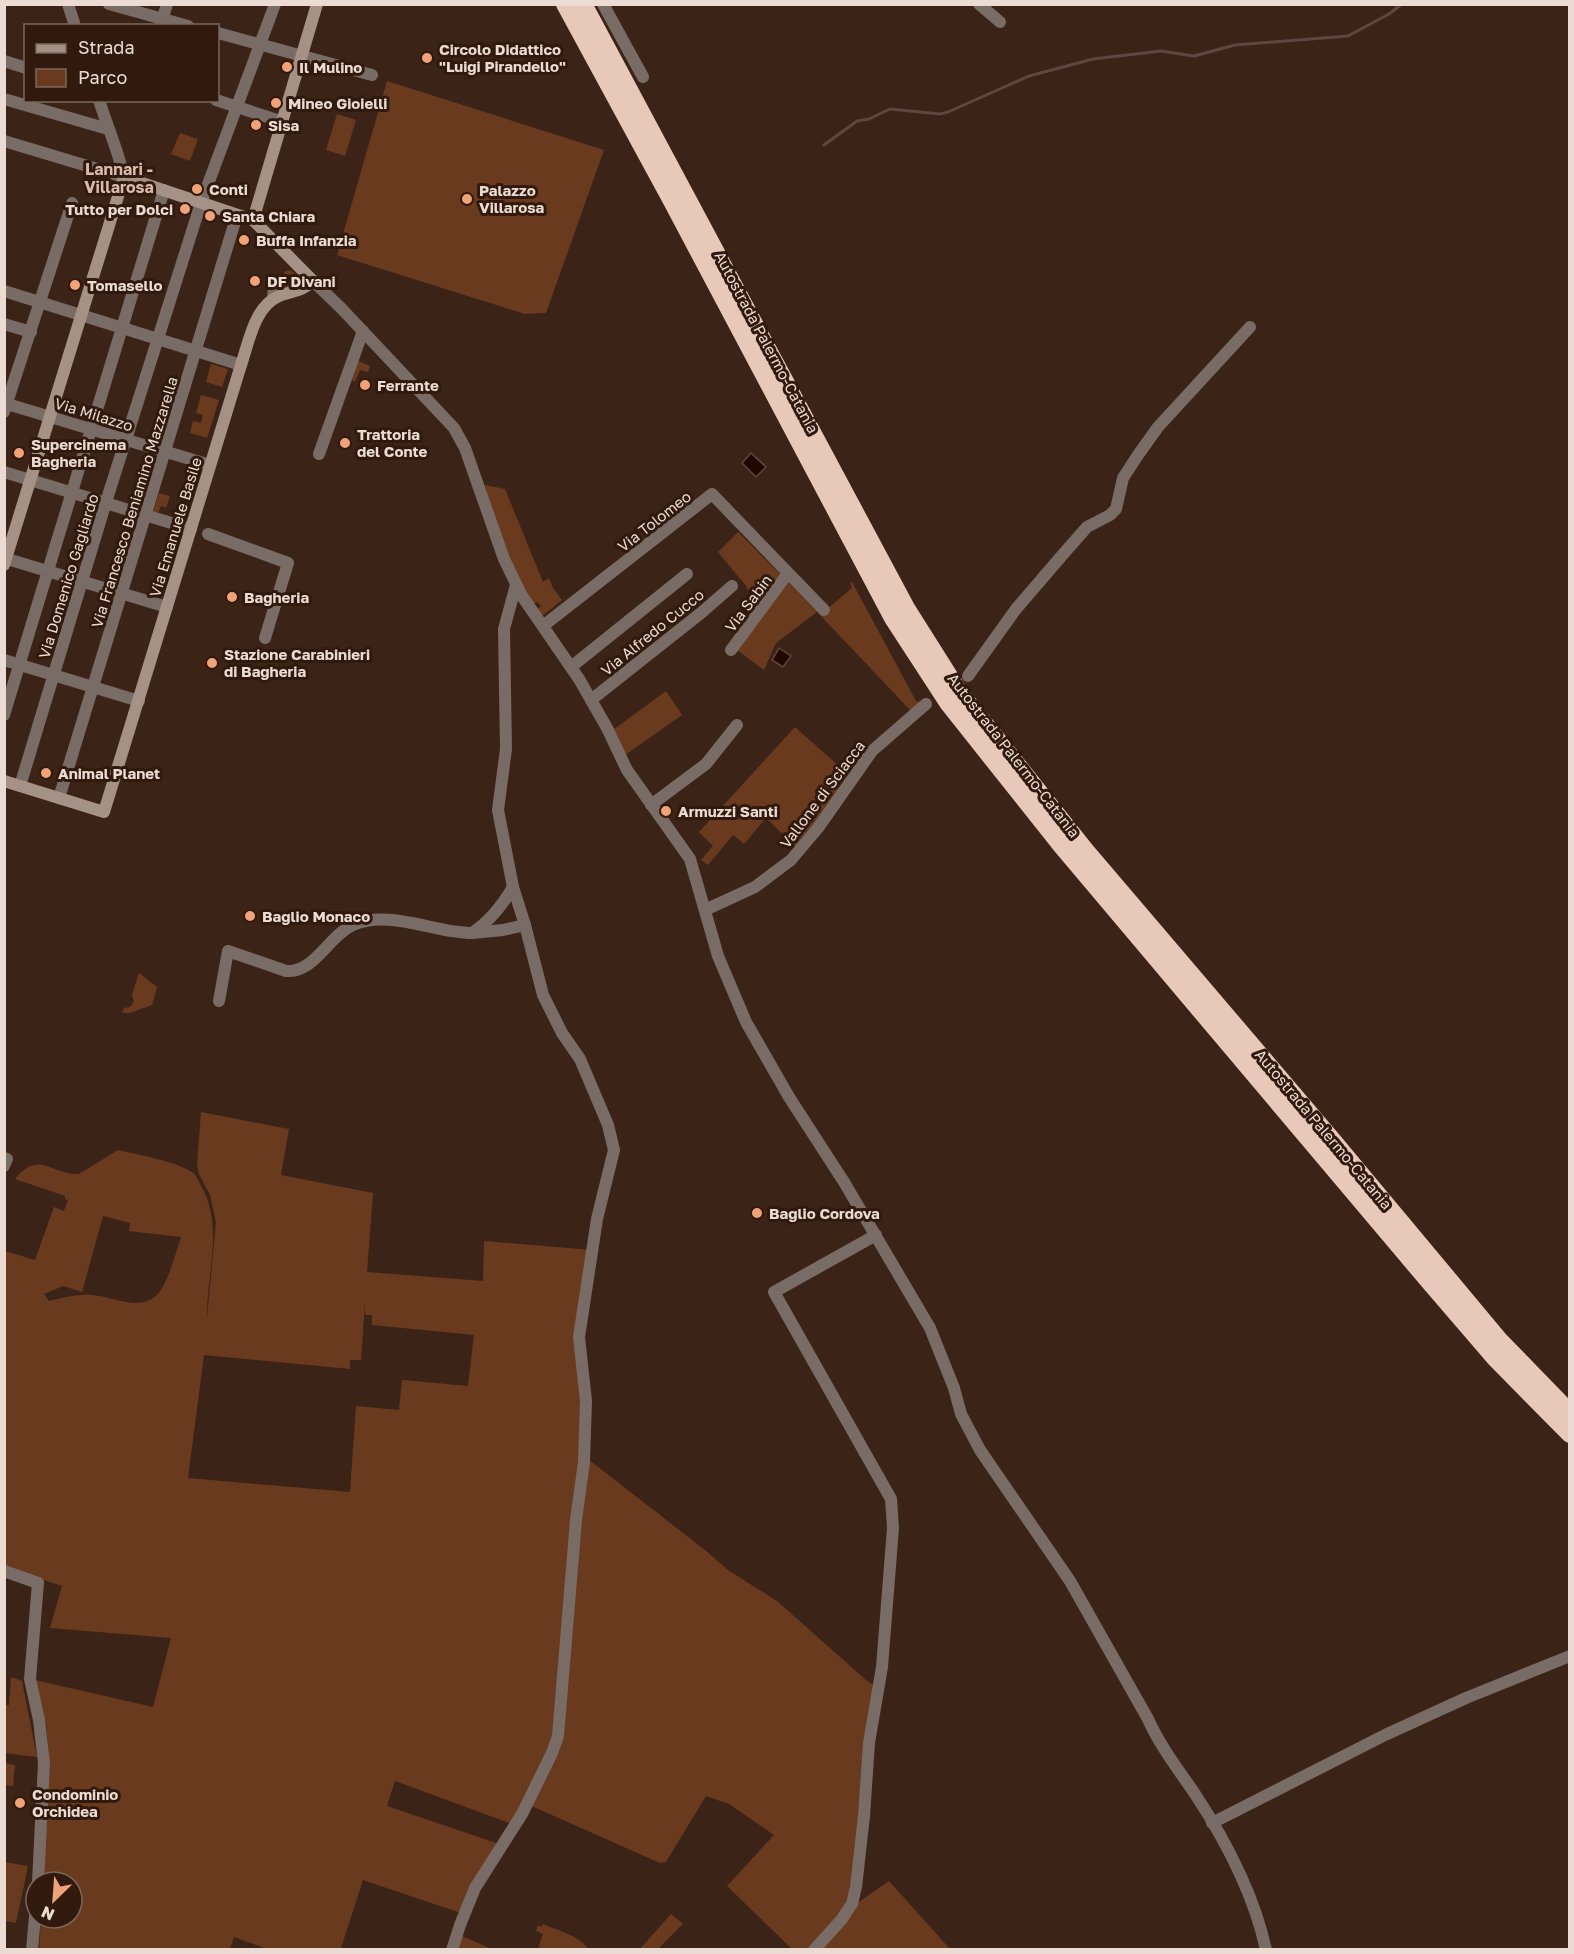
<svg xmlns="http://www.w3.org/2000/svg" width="1574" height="1954" viewBox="0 0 1574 1954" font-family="'Golos Text',sans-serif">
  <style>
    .green { fill: #6a3a1e; fill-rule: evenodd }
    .water { fill: #200800; stroke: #5d473f; stroke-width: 1.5 }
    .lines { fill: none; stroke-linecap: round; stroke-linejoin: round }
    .stream { stroke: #5d473f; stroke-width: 3 }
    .pedestrian { stroke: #796c66; stroke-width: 9 }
    .minor { stroke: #796c66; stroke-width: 12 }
    .tertiary { stroke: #796c66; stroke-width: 12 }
    .secondary { stroke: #a69187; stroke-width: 12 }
    .motorway { stroke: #e8c8b8; stroke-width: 18 }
    .poi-dot { fill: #f0a279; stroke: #311a0d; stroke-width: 2 }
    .labels { text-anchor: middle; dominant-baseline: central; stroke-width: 6; stroke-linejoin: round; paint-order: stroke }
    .poi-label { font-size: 15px; font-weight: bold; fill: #ebdbd3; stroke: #311a0d; text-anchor: start }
    .street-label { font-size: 15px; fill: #ebdbd3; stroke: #311a0d }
    .neighbourhood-label { font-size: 16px; font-weight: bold; fill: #dabbab; stroke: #311a0d }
  </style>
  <rect width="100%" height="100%" fill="#3b2417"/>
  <g class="green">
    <polygon points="387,81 604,150 546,313 525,314 337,255"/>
    <polygon points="337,114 356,120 345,156 326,150"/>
    <polygon points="180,133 198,139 190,161 171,154"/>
    <polygon points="290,270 298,276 294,284 281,290 284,272"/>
    <polygon points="358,361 370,366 368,372 360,370 355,382 352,380"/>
    <polygon points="211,364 228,369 222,387 206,382"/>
    <polygon points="201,395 219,400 207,438 190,433 193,421 201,423 203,415 196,413"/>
    <path d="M 485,485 L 505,489 L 543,582 L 549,578 L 553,588 L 562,600 L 541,617 L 538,609 L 541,606 L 537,602 L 534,604 C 509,572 495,524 485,485 Z"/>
    <polygon points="159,493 170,496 166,508 161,506 158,513 153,512"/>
    <polygon points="738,532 780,574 760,600 746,588 747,587 718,552"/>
    <polygon points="788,582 817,612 776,643 764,670 737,650"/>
    <polygon points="852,582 916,701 921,702 911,711 820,615 852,588 850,583"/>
    <polygon points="666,691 682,715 625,755 613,730"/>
    <polygon points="795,727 849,775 844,782 840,779 836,783 839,789 825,811 796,847 766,818 744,844 733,835 708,865 701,860 713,846 699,832"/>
    <polygon points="139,973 157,987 152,1005 130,1013 122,1013 124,1008 130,1007 134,1001 132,995"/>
    <path d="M 201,1112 L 289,1129 L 281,1175 L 373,1193 L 367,1272 L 483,1281 L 484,1241 L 592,1250 L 579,1337 L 588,1459 L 705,1550 L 728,1570 L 777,1601 L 866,1680 L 879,1689 L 853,1906 L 889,1881 L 950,1949 L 792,1949 L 727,1886 L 774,1835 L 729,1804 L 706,1796 L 666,1862 L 660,1863 L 527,1804 L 515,1825 L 395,1781 L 387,1806 L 502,1845 L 464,1914 L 363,1880 L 341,1948 L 344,1949 L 267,1949 L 234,1937 L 230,1949 L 39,1949 L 41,1918 L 72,1918 L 72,1882 L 43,1882 L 49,1755 L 46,1723 L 39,1702 L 35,1680 L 153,1707 L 171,1638 L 50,1628 L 62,1586 L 5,1567 L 6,1484 L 4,1477 L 5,1251 L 35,1260 L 54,1207 L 64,1211 L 68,1200 L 65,1199 L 65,1196 L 15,1179 C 40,1149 50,1175 79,1174 L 118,1150 C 139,1155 176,1161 193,1173 C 196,1175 198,1180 200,1184 C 225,1225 206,1275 207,1319 L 216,1222 L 210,1195 L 199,1174 L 197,1164 ZM 103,1216 L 130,1223 L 129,1231 L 181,1237 C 176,1252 168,1283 158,1294 C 139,1313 114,1296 91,1295 C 77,1294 63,1298 49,1301 L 44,1294 L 63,1286 L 82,1292 ZM 365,1302 L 365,1315 L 372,1315 L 372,1325 L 474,1335 L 468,1386 L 402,1380 L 399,1410 L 356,1406 L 350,1492 L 188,1478 L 204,1355 L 350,1369 L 350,1360 L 361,1360 Z"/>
    <polygon points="11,1677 22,1681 37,1757 5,1753 5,1705 9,1705"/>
    <polygon points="5,1763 15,1765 13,1786 5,1785"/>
    <polygon points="4,1862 28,1866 16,1923 5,1921"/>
    <polygon points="671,1914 683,1924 658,1949 640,1949"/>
    <path d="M 543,1924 C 556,1930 581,1936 588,1949 L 538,1949 L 543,1934 L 536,1931 L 538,1925 L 541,1927 Z"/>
    <polygon points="457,1934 492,1949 452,1950"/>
  </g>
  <g class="water">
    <polygon points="751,453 766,467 756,477 742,463"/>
    <polygon points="779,648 791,656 783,667 772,660"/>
  </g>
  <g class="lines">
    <polyline class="stream" points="824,145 857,121 869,119 890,109 940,114 948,112 1029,76 1093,59 1161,51 1194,56 1235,45 1348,36 1389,14 1402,4"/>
    <polyline class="pedestrian" points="271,301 273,284"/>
    <g class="minor">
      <polyline points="109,4 188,26"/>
      <polyline points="603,4 643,77"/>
      <polyline points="979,4 1000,22"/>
      <polyline points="161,24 167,4"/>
      <polyline points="218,33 372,75"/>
      <polyline points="4,61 26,68"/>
      <polyline points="4,99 108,129"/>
      <polyline points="216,100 283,122"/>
      <polyline points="4,291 241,365"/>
      <polyline points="4,324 31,332"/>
      <polyline points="4,403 210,465"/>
      <polyline points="4,412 72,203"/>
      <polyline points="319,454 363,331"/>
      <polyline points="4,472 191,529"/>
      <polyline points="208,534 288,563 265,638"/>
      <polyline points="4,558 167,607"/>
      <polyline points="543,626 712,494 824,610"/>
      <polyline points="731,650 788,573"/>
      <polyline points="4,660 139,701"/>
      <polyline points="571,667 687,574"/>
      <polyline points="968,676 1016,609 1065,552 1087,527 1110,515 1116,509 1123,478 1138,455 1158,427 1250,327"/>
      <polyline points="591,700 701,613 732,586"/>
      <polyline points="4,715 164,190"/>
      <polyline points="20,786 106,502 201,203 275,4"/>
      <polyline points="59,798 237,215"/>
      <polyline points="651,805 706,764 737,725"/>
      <path d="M 513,887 C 502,906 490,921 472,933 L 503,930 L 525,925"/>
      <polyline points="705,910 755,887 791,860 818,828 872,751 926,704"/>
      <path d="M 219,1001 L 228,951 L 286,971 C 315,973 328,936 353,925 C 390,909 434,933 472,933"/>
      <polyline points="4,1158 7,1159 4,1166"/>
      <polyline points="4,1571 38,1583 30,1679 39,1720 44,1763 38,1882"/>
      <polyline points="32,1950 36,1905"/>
      <polyline points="452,1950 460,1925 475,1888 522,1814 552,1753 558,1736 576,1520 584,1462 586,1401 579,1337 597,1219 614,1150 608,1125 580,1059 562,1033 543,995 525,925 513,887 498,810 506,749 504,629 516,585"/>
      <polyline points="814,1950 842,1919 849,1908 852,1904 856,1887 864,1816 869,1743 882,1667 893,1528 891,1499 774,1292 876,1235"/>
    </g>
    <g class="tertiary">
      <polyline points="68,4 75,26"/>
      <path d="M 4,141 L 124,177 C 118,150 107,126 99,100"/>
      <path d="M 313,281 L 341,308 L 454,428 L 465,448 L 504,559 L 522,596 L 579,679 L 607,728 L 627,770 L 690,859 L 718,956 L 746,1022 L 789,1097 L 844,1182 L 930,1328 L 954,1388 L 961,1414 L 980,1450 L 1070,1581 L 1148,1719 C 1160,1746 1178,1769 1195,1794 C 1226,1841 1254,1894 1266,1950"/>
      <polyline points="1212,1823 1385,1735 1466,1698 1570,1656"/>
    </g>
    <g class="secondary">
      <polyline points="253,220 317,4"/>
      <polyline points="4,565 124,177 253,220"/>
      <path d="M 4,781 L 104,812 L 241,365 C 249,342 254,307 279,296 C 292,291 303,291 313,281 L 253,220"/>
    </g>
    <g class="motorway">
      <polyline points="565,4 672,201 893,618 949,704 1061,845 1428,1280 1495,1358 1570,1434"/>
      <polyline points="583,4 906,608 959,692 1085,850 1333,1141 1499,1340 1570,1413"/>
    </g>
  </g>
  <g class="poi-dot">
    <circle cx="427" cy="58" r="6"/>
    <circle cx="287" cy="67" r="6"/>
    <circle cx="276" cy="103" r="6"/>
    <circle cx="256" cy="125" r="6"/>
    <circle cx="197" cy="189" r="6"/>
    <circle cx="467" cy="199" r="6"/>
    <circle cx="185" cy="209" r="6"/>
    <circle cx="210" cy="216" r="6"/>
    <circle cx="244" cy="240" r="6"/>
    <circle cx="255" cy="281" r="6"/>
    <circle cx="75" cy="285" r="6"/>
    <circle cx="365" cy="385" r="6"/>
    <circle cx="345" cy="443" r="6"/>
    <circle cx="19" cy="453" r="6"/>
    <circle cx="232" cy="597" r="6"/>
    <circle cx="212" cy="663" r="6"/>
    <circle cx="46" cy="773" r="6"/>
    <circle cx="666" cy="811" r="6"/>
    <circle cx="250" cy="916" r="6"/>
    <circle cx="757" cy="1213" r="6"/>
    <circle cx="20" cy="1803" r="6"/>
  </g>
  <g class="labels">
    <g class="poi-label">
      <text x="439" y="49">Circolo Didattico<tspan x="439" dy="17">"Luigi Pirandello"</tspan></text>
      <text x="299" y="67">Il Mulino</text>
      <text x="288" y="103">Mineo Gioielli</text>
      <text x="268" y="125">Sisa</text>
      <text x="209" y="189">Conti</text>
      <text x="479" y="190">Palazzo<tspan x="479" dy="17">Villarosa</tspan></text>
      <text x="173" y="209" text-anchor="end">Tutto per Dolci</text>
      <text x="222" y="216">Santa Chiara</text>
      <text x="256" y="240">Buffa Infanzia</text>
      <text x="267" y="281">DF Divani</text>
      <text x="87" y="285">Tomasello</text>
      <text x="377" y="385">Ferrante</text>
      <text x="357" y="434">Trattoria<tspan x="357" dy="17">del Conte</tspan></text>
      <text x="31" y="444">Supercinema<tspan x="31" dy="17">Bagheria</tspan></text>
      <text x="244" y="597">Bagheria</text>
      <text x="224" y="654">Stazione Carabinieri<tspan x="224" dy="17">di Bagheria</tspan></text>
      <text x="58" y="773">Animal Planet</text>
      <text x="678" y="811">Armuzzi Santi</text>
      <text x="262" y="916">Baglio Monaco</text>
      <text x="769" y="1213">Baglio Cordova</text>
      <text x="32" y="1794">Condominio<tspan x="32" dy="17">Orchidea</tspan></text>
    </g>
    <g class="street-label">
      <text transform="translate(767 342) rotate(62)">Autostrada Palermo-Catania</text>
      <text transform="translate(94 414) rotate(17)">Via Milazzo</text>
      <text transform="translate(134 502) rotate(-73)">Via Francesco Beniamino Mazzarella</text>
      <text transform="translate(654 521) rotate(-38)">Via Tolomeo</text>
      <text transform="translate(175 527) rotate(-73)">Via Emanuele Basile</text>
      <text transform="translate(68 576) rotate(-73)">Via Domenico Gagliardo</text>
      <text transform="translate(748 603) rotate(-53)">Via Sabin</text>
      <text transform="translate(652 632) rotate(-39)">Via Alfredo Cucco</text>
      <text transform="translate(1014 755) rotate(52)">Autostrada Palermo-Catania</text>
      <text transform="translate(822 794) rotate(-53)">Vallone di Sciacca</text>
      <text transform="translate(1324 1129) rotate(50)">Autostrada Palermo-Catania</text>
    </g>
    <g class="neighbourhood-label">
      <text x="119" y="169">Lannari -<tspan x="119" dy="18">Villarosa</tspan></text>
    </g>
  </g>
  <rect width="1574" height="1954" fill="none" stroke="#ebdbd3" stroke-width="12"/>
  <rect x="24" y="24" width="195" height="78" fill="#311a0d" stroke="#7b675c" stroke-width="1.5"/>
  <rect x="36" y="44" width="30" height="9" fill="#a69187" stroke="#7b675c" stroke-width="1.5"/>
  <text x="78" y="54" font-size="18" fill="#ebdbd3">Strada</text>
  <rect x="36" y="69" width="30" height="18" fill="#6a3a1e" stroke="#7b675c" stroke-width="1.5"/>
  <text x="78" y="84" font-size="18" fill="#ebdbd3">Parco</text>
  <g transform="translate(54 1900) rotate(205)"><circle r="28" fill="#311a0d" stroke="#7b675c" stroke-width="1.5"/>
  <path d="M0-4.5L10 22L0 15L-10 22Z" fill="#f0a279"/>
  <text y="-9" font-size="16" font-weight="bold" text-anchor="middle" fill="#ebdbd3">N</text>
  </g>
</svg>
